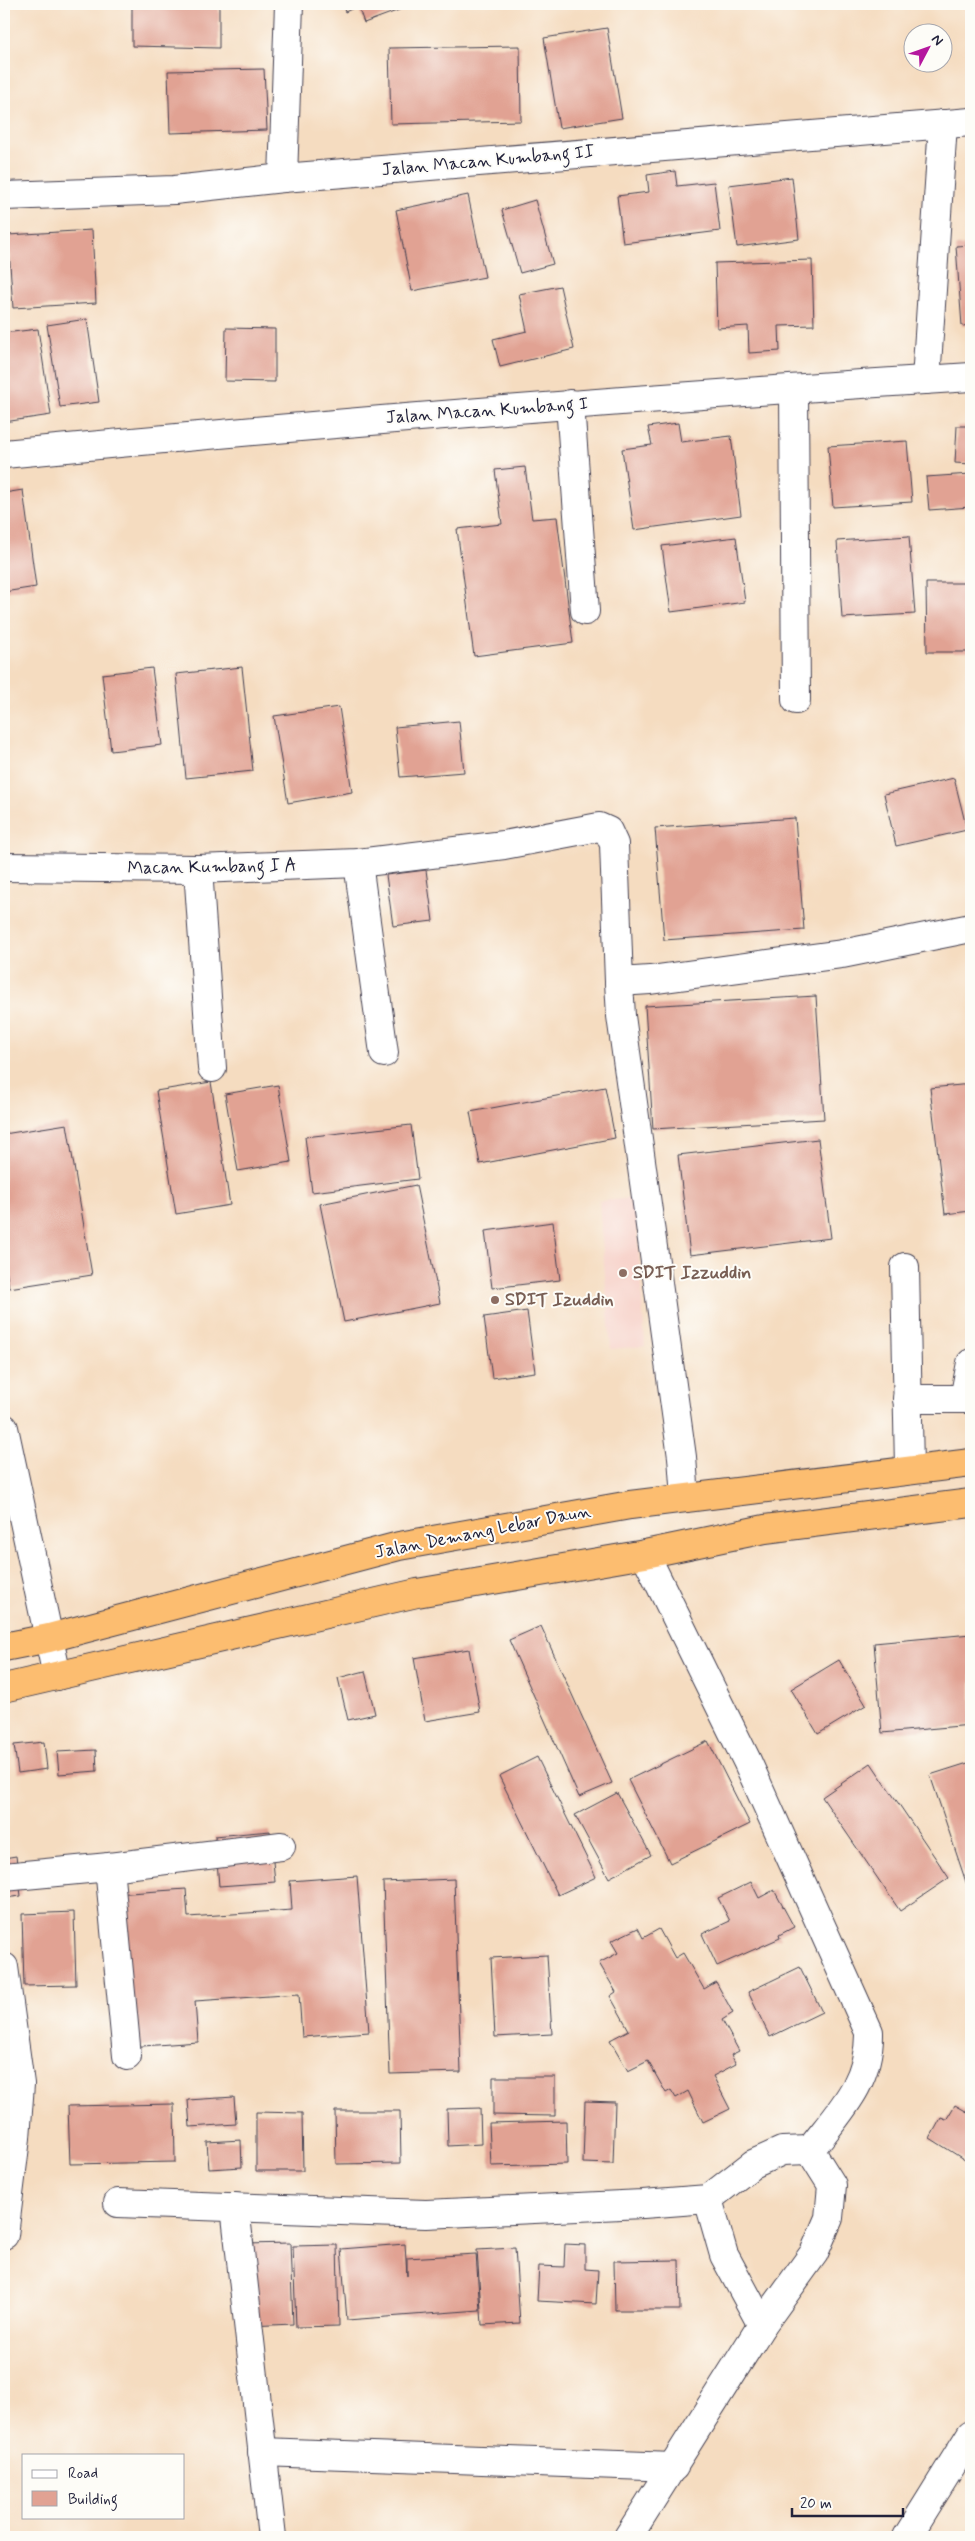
<svg xmlns="http://www.w3.org/2000/svg" width="975" height="2541" viewBox="0 0 975 2541" font-family="Mynerve,sans-serif">
  <style>
    .built { fill: #f7d1c9 }
    .building { fill: #e1a293 }
    .lines { fill: none; stroke-linecap: round; stroke-linejoin: round }
    .minor-casing { stroke: #423e4f; stroke-width: 30 }
    .highway-casing { stroke: #423e4f; stroke-width: 30 }
    .minor { stroke: #fff; stroke-width: 28 }
    .highway { stroke: #fcbd6f; stroke-width: 28 }
    .education-dot { fill: #8d6e63; stroke: #fdfcf7; stroke-width: 2 }
    .labels { text-anchor: middle; dominant-baseline: central; stroke-width: 4; stroke-linejoin: round; paint-order: stroke }
    .street-label { font-size: 18px; fill: #22223b; stroke: #fdfcf7 }
    .education-label { font-size: 18px; font-weight: bold; fill: #785e54; stroke: #fdfcf7; text-anchor: start }
  </style>
  <rect width="100%" height="100%" fill="#fdfcf7"/>
  <filter id="ink" filterUnits="userSpaceOnUse"><feTurbulence type="fractalNoise" baseFrequency=".02" numOctaves="2"/><feDisplacementMap in="SourceGraphic" scale="10" xChannelSelector="R" yChannelSelector="G"/><feConvolveMatrix kernelMatrix="1 2 1 2 8 2 1 2 1" color-interpolation-filters="sRGB"/></filter>
  <filter id="wash" filterUnits="userSpaceOnUse"><feTurbulence type="fractalNoise" baseFrequency=".0096" numOctaves="4" result="noise"/><feDisplacementMap in="SourceGraphic" scale="20" xChannelSelector="R" yChannelSelector="G"/><feGaussianBlur stdDeviation="1.12" result="paint"/><feColorMatrix in="noise" values="0 0 0 0 0 0 0 0 0 0 0 0 0 0 0 0 0 1.4 0 .05"/><feComposite in="paint" operator="in"/></filter>
  <g filter="url(#wash)">
    <rect width="100%" height="100%" fill="#f5dcc0"/>
    <polygon class="built" points="635,1198 645,1346 611,1349 599,1201"/>
    <g id="blocks">
      <g class="building">
        <polygon points="132,4 219,4 219,48 132,46"/>
        <polygon points="342,4 409,4 410,6 364,23 358,6 345,12"/>
        <polygon points="604,4 631,4 631,5 604,8"/>
        <polygon points="607,28 622,118 559,128 544,38"/>
        <polygon points="520,46 521,121 391,124 389,48"/>
        <polygon points="264,69 267,130 170,133 168,71"/>
        <polygon points="675,171 677,186 714,182 720,231 623,243 617,196 649,192 647,175"/>
        <polygon points="792,177 799,239 737,247 729,185"/>
        <polygon points="468,195 485,277 412,291 396,210"/>
        <polygon points="535,200 553,264 520,273 502,210"/>
        <polygon points="92,230 96,303 13,308 8,235"/>
        <polygon points="971,245 971,325 962,326 956,246"/>
        <polygon points="812,260 814,325 779,326 780,351 749,353 748,326 717,328 715,263"/>
        <polygon points="560,286 574,349 500,367 493,339 527,331 519,294"/>
        <polygon points="87,319 99,402 60,407 47,325"/>
        <polygon points="226,328 275,329 275,382 225,381"/>
        <polygon points="38,329 51,415 4,422 4,333"/>
        <polygon points="678,423 681,442 731,436 741,515 634,530 622,449 652,445 648,427"/>
        <polygon points="957,426 971,426 971,464 955,463"/>
        <polygon points="907,441 912,502 833,507 828,446"/>
        <polygon points="525,467 532,519 557,517 573,643 474,656 457,529 502,524 495,470"/>
        <polygon points="971,474 971,507 929,510 926,477"/>
        <polygon points="23,490 36,587 4,592 4,493"/>
        <polygon points="909,536 915,614 842,618 837,541"/>
        <polygon points="736,537 745,602 671,612 662,546"/>
        <polygon points="926,583 971,583 971,652 927,652"/>
        <polygon points="242,667 253,771 186,778 176,674"/>
        <polygon points="152,668 162,745 111,751 102,674"/>
        <polygon points="339,707 352,792 288,803 274,716"/>
        <polygon points="459,721 464,772 400,777 395,727"/>
        <polygon points="954,778 967,830 896,846 884,794"/>
        <polygon points="795,818 804,930 664,940 655,828"/>
        <polygon points="426,870 433,921 393,926 386,875"/>
        <polygon points="816,996 824,1119 653,1129 645,1006"/>
        <polygon points="211,1082 230,1205 176,1214 156,1091"/>
        <polygon points="971,1084 971,1211 945,1214 930,1088"/>
        <polygon points="278,1085 291,1162 238,1171 225,1094"/>
        <polygon points="605,1087 615,1138 480,1164 470,1112"/>
        <polygon points="67,1124 92,1275 9,1288 4,1257 4,1134"/>
        <polygon points="411,1125 418,1179 312,1192 305,1137"/>
        <polygon points="818,1139 831,1238 690,1255 678,1155"/>
        <polygon points="416,1185 440,1303 344,1322 320,1204"/>
        <polygon points="553,1222 560,1280 492,1288 485,1231"/>
        <polygon points="527,1311 535,1372 492,1378 484,1317"/>
        <polygon points="541,1626 612,1783 579,1797 509,1640"/>
        <polygon points="971,1634 971,1725 882,1733 874,1643"/>
        <polygon points="469,1649 480,1712 425,1721 414,1658"/>
        <polygon points="839,1660 866,1705 818,1734 791,1689"/>
        <polygon points="365,1671 375,1714 348,1720 338,1678"/>
        <polygon points="708,1741 750,1824 670,1863 628,1780"/>
        <polygon points="44,1742 47,1769 18,1773 14,1745"/>
        <polygon points="96,1750 97,1771 59,1774 57,1752"/>
        <polygon points="537,1757 596,1877 558,1895 499,1776"/>
        <polygon points="971,1762 971,1897 930,1775"/>
        <polygon points="871,1763 949,1878 900,1911 822,1797"/>
        <polygon points="617,1793 651,1855 609,1878 575,1815"/>
        <polygon points="270,1831 275,1882 219,1886 215,1836"/>
        <polygon points="16,1856 21,1896 4,1898 4,1858"/>
        <polygon points="357,1876 369,2032 302,2037 299,1994 195,2001 198,2042 129,2047 116,1894 186,1889 188,1917 292,1910 290,1881"/>
        <polygon points="454,1879 461,2072 390,2074 383,1882"/>
        <polygon points="751,1882 759,1898 774,1890 794,1927 779,1935 780,1938 717,1966 702,1934 730,1921 718,1898"/>
        <polygon points="74,1912 76,1985 24,1986 22,1914"/>
        <polygon points="638,1928 643,1938 659,1929 675,1958 683,1953 704,1989 716,1982 733,2013 722,2020 739,2051 731,2055 736,2064 713,2076 730,2109 703,2122 688,2091 676,2098 671,2090 666,2093 648,2061 628,2071 610,2040 629,2030 610,1996 616,1992 599,1963 618,1953 611,1941"/>
        <polygon points="547,1955 552,2034 495,2037 491,1958"/>
        <polygon points="800,1967 822,2012 770,2037 748,1992"/>
        <polygon points="493,2077 555,2077 555,2116 493,2115"/>
        <polygon points="234,2097 236,2124 190,2127 188,2100"/>
        <polygon points="585,2101 615,2102 613,2164 583,2163"/>
        <polygon points="174,2104 175,2162 70,2164 68,2106"/>
        <polygon points="955,2105 971,2114 971,2164 930,2138 941,2118 946,2120"/>
        <polygon points="480,2108 481,2144 448,2146 447,2109"/>
        <polygon points="335,2111 400,2111 401,2163 336,2164"/>
        <polygon points="256,2112 302,2113 303,2171 256,2171"/>
        <polygon points="566,2121 567,2164 491,2166 489,2123"/>
        <polygon points="241,2140 242,2167 209,2169 207,2142"/>
        <polygon points="290,2243 293,2324 249,2326 246,2244"/>
        <polygon points="405,2244 407,2276 407,2258 476,2254 480,2310 347,2320 341,2249"/>
        <polygon points="565,2244 585,2245 585,2269 598,2270 596,2304 537,2301 539,2266 564,2267"/>
        <polygon points="337,2245 339,2326 296,2327 293,2246"/>
        <polygon points="515,2248 520,2323 482,2325 477,2250"/>
        <polygon points="679,2260 680,2310 615,2310 614,2261"/>
      </g>
    </g>
  </g>
  <g filter="url(#ink)">
    <use href="#blocks" fill-opacity="0" stroke="#423e4f" stroke-width="1"/>
    <g class="lines">
      <g class="minor-casing">
        <g id="minor">
          <polyline points="283,178 289,4"/>
          <polyline points="4,196 174,190 283,178 971,122"/>
          <polyline points="926,380 943,124"/>
          <polyline points="794,389 796,700"/>
          <polyline points="570,404 585,611"/>
          <path d="M 4,454 C 326,423 648,397 971,377"/>
          <polyline points="358,863 384,1053"/>
          <polyline points="4,867 198,869 358,863 504,845 599,827 608,831 614,844 619,982"/>
          <polyline points="198,869 212,1068"/>
          <polyline points="905,1267 909,1469"/>
          <polyline points="907,1399 964,1399 971,1363"/>
          <polyline points="4,1428 57,1676"/>
          <polyline points="685,1498 682,1457 621,1016 619,982 650,980 842,954 971,928"/>
          <polyline points="109,1867 127,2056"/>
          <polyline points="4,1877 109,1867 281,1846"/>
          <polyline points="4,1967 20,2084 16,2138 4,2235"/>
          <polyline points="708,2199 724,2255 762,2325"/>
          <polyline points="118,2203 426,2214 643,2204 708,2199 753,2164 782,2151 810,2150"/>
          <polyline points="235,2207 272,2537"/>
          <polyline points="262,2452 674,2467"/>
          <path d="M 628,2537 L 762,2325 L 814,2253 L 829,2218 L 832,2185 L 810,2150 C 839,2112 870,2083 869,2032 L 747,1761 L 645,1554"/>
          <polyline points="907,2537 971,2434"/>
        </g>
      </g>
      <g class="highway-casing">
        <g id="highway">
          <polyline points="4,1647 49,1638 399,1546 630,1505 971,1463"/>
          <polyline points="4,1688 417,1593 645,1554 765,1529 971,1503"/>
        </g>
      </g>
      <use href="#minor" class="minor"/>
      <use href="#highway" class="highway"/>
    </g>
  </g>
  <g class="education-dot">
    <circle cx="623" cy="1273" r="5"/>
    <circle cx="495" cy="1300" r="5"/>
  </g>
  <g class="labels">
    <g class="street-label">
      <text transform="translate(488 161) rotate(-5)">Jalan Macan Kumbang II</text>
      <text transform="translate(487 411) rotate(-4)">Jalan Macan Kumbang I</text>
      <text transform="translate(212 867) rotate(-1)">Macan Kumbang I A</text>
      <text transform="translate(483 1532) rotate(-11)">Jalan Demang Lebar Daun</text>
    </g>
    <g class="education-label">
      <text x="633" y="1273">SDIT Izzuddin</text>
      <text x="505" y="1300">SDIT Izuddin</text>
    </g>
  </g>
  <rect width="975" height="2541" fill="none" stroke="#fdfcf7" stroke-width="20"/>
  <rect x="22" y="2454" width="162" height="65" fill="#fdfcf7" stroke="#a5a5ac"/>
  <rect x="32" y="2470" width="25" height="8" fill="#ffffff" stroke="#a5a5ac"/>
  <text x="68" y="2478" font-size="15" fill="#22223b">Road</text>
  <rect x="32" y="2491" width="25" height="15" fill="#e1a293" stroke="#a5a5ac"/>
  <text x="68" y="2504" font-size="15" fill="#22223b">Building</text>
  <g transform="translate(928 48) rotate(49)"><circle r="24" fill="#fdfcf7" stroke="#a5a5ac"/>
  <path d="M0-4L9 19L0 12L-9 19Z" fill="#b5179e"/>
  <text y="-8" font-size="14" font-weight="bold" text-anchor="middle" fill="#22223b">N</text>
  </g>
  <path d="M792 2508v8h111v-8" fill="none" stroke="#22223b" stroke-width="2.5"/>
  <text x="800" y="2508" font-size="15" fill="#22223b" stroke="#fdfcf7" stroke-width="4" paint-order="stroke">20 m</text>
</svg>
